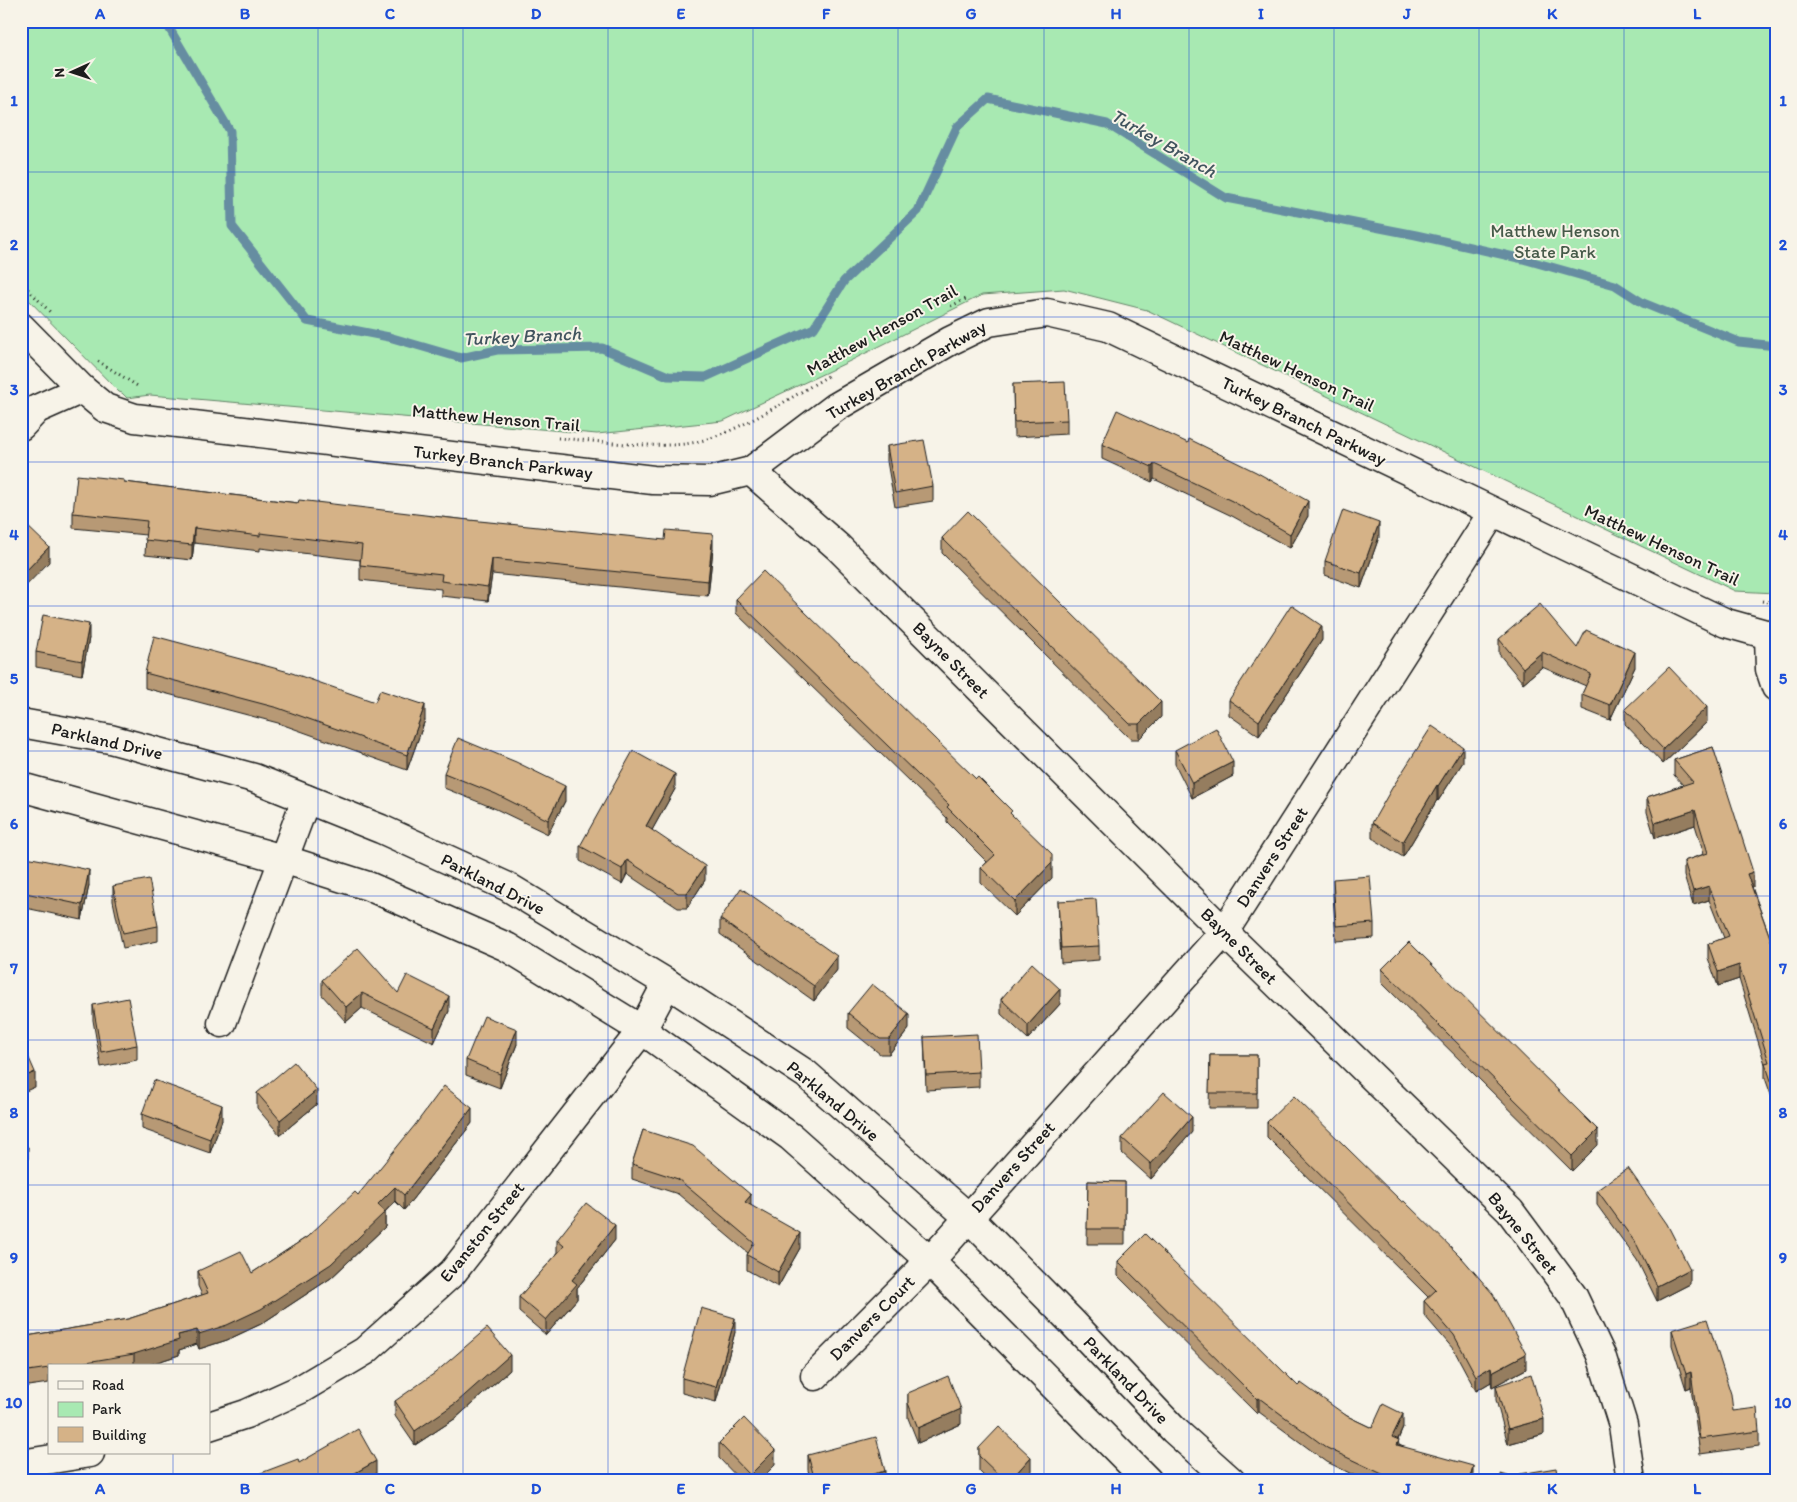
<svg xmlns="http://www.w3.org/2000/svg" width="1797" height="1502" viewBox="0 0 1797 1502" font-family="Itim,sans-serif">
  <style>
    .green { fill: #a8e9b2; stroke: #628267 }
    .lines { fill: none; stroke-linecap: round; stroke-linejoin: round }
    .stream { stroke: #668da1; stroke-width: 9 }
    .minor-casing { stroke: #1c1c1c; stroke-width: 31 }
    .path { stroke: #1c1c1c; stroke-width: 3; stroke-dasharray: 1 4; stroke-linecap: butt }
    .minor { stroke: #f7f3e8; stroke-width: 28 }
    .wall { fill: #b79974; stroke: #1c1c1c }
    .shaded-wall { fill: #957d5e; stroke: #1c1c1c }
    .building { fill: #d5b287; stroke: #1c1c1c }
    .grid { fill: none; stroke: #1d4ed8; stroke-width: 1; stroke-opacity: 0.55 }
    .labels { text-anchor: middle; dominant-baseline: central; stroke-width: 4; stroke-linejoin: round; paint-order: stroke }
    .park-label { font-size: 18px; fill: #465a49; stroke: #f7f3e8 }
    .street-label { font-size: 18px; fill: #1c1c1c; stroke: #f7f3e8 }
    .water-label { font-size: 19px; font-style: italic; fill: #41545e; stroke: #f7f3e8 }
    .neatline { fill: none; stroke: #1d4ed8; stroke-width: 2 }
    .grid-label { font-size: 16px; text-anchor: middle; font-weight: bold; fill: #1d4ed8 }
  </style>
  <rect width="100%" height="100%" fill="#f7f3e8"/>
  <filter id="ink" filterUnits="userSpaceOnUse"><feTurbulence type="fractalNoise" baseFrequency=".02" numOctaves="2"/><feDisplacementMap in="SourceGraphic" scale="10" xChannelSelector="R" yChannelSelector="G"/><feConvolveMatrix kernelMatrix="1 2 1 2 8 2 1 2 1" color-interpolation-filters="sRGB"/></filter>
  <g filter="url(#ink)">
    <polygon class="green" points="21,21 1776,21 1776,593 1735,591 1147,310 1064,289 982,295 848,362 723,421 597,434 150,395 127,398 122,393 119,392 21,292"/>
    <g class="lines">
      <polyline class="stream" points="165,21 230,131 232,226 307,321 389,337 461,358 497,350 602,348 668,376 706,377 814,328 844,281 918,211 957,127 988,99 1107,124 1226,198 1416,235 1523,259 1615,285 1643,303 1739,342 1776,346"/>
      <g class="minor-casing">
        <g id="minor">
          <polyline points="21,327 82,389 105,408 135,418 653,480 710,481 751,471 836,407 950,341 989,322 1047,313 1108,327 1726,623 1769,635 1776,635"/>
          <polyline points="21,426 37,409 82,389"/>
          <polyline points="751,471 838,547 1224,932 1510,1211 1573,1296 1601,1355 1623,1425 1631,1481"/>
          <polyline points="1769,635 1770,669 1776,687"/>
          <polyline points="21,723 110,739 254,778 381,829 508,887 667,983 806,1074 968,1217 1071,1321 1174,1430 1231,1481"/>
          <polyline points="21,787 283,859 368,886 507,947 642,1030 791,1137 930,1261 1148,1481"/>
          <polyline points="222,1023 306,799"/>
          <polyline points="815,1376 930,1261 1224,932 1493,512"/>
          <polyline points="209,1426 246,1414 301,1389 365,1351 453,1272 642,1030 667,983"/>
          <polyline points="21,1464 90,1453"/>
        </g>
      </g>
      <g class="path">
        <polyline points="21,282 52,314"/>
        <polyline points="951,306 968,298"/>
        <polyline points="98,361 139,387"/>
        <path d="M 558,438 C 598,441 646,448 685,444 C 732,438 789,398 830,375"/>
        <polyline points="1762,601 1776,603"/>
      </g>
      <use href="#minor" class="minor"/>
    </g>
    <g class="wall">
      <polygon points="1013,384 1067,420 1067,434 1014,437"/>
      <polygon points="1102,444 1308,516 1290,548 1232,516 1154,479 1152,482 1102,459"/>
      <polygon points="887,446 933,486 933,501 895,507 887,461"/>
      <polygon points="124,482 298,503 450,518 713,549 708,596 492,574 488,601 441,596 441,589 360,580 360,560 260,548 260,551 194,543 192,560 145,555 146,535 73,528 73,513"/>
      <polygon points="1379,537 1361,588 1325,575 1325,561"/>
      <polygon points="942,538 1161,717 1139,739 1130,739 942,553"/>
      <polygon points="736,599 1012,815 1052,878 1015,916 981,883 981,868 987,862 947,822 947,818 736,613"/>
      <polygon points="89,638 82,675 36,667 36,652"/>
      <polygon points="1499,639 1577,648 1635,667 1610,720 1582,709 1582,694 1586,686 1542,667 1523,683 1499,654"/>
      <polygon points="1322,640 1259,736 1229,715 1229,700"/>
      <polygon points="145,673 425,720 407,770 362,754 362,753 278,723 145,688"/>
      <polygon points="1625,709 1707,722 1663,764 1625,724"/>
      <polygon points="1713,747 1753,887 1752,887 1776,954 1776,1109 1765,1078 1765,1064 1739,979 1718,986 1708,958 1708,944 1724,938 1709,900 1693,905 1684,876 1684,861 1704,854 1695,825 1655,838 1647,812 1647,797 1683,785 1674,775 1674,760"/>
      <polygon points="1175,750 1233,776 1192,798 1175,764"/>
      <polygon points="1463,762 1438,801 1437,800 1403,857 1372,838 1372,823"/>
      <polygon points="444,773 565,801 548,834 496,809 444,788"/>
      <polygon points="675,789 652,830 705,880 687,908 678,908 627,874 622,884 580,861 580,846"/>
      <polygon points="21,856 89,885 82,920 21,907"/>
      <polygon points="1333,879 1374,923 1374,938 1336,941 1333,894"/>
      <polygon points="113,886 158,926 158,941 123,948 113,901"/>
      <polygon points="1058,901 1099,946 1099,960 1061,963"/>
      <polygon points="720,919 837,970 814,1001 720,934"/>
      <polygon points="1382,969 1598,1145 1572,1171 1382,983"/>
      <polygon points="322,980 398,993 449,1011 434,1043 362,1008 346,1022 322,995"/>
      <polygon points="1001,999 1060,1004 1028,1039 1001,1014"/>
      <polygon points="93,1005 137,1045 137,1060 101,1067 93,1020"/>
      <polygon points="848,1013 909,1029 889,1054 880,1054 848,1028"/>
      <polygon points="924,1037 979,1072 979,1087 926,1090"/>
      <polygon points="517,1044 500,1088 466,1075 466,1060"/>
      <polygon points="1210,1055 1257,1055 1257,1108 1209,1108"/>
      <polygon points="257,1093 317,1104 280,1135 257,1108"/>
      <polygon points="142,1114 222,1120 210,1153 142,1129"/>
      <polygon points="1267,1122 1526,1369 1492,1387 1491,1382 1476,1391 1454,1350 1424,1315 1424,1301 1428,1297 1267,1137"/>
      <polygon points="472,1123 404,1210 395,1201 385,1212 385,1227 331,1278 261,1324 227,1340 199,1349 197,1344 179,1350 179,1355 145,1366 49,1366 49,1383 21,1387 21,1337 128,1319 202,1295 198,1286 198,1271 252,1273 307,1237 358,1195"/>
      <polygon points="643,1130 751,1205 800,1248 778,1287 747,1270 747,1255 748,1253 678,1194 632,1179 632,1164"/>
      <polygon points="1192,1132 1151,1179 1122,1153 1122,1138"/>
      <polygon points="1088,1181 1125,1182 1125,1244 1087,1244"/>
      <polygon points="1597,1190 1690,1284 1657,1301 1637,1260 1597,1205"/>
      <polygon points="557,1240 615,1240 577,1288 577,1299 546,1335 519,1312 519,1297 557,1254"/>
      <polygon points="1118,1261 1298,1386 1347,1416 1372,1428 1403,1428 1398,1440 1399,1445 1473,1481 1366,1481 1327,1462 1259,1412 1257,1414 1118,1276"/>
      <polygon points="1672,1330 1733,1411 1759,1431 1759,1446 1700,1454 1691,1387 1686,1389 1672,1345"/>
      <polygon points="735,1332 716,1402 682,1393 682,1378"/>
      <polygon points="510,1370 456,1418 415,1445 395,1416 395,1401"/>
      <polygon points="1496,1386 1544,1434 1508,1444 1496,1400"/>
      <polygon points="908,1393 961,1424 918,1443 908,1418"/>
      <polygon points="719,1443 775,1465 759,1481 741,1481 719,1458"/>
      <polygon points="979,1448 1031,1472 1023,1481 989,1481 979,1471"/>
      <polygon points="808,1455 885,1481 811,1481 808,1470"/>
    </g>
    <g class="shaded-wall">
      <polygon points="1154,464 1154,479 1152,482 1152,467"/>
      <polygon points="1308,501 1308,516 1290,548 1290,534"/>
      <polygon points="1379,523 1379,537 1361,588 1361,573"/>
      <polygon points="194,528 194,543 192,560 192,545"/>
      <polygon points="713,534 713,549 708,596 708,581"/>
      <polygon points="49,547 49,562 21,591 21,576"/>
      <polygon points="492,559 492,574 488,601 488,587"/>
      <polygon points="89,624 89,638 82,675 82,661"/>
      <polygon points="1322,626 1322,640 1259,736 1259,721"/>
      <polygon points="1542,652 1542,667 1523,683 1523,668"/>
      <polygon points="1635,652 1635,667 1610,720 1610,705"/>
      <polygon points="1161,702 1161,717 1139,739 1139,724"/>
      <polygon points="425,705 425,720 407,770 407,755"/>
      <polygon points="1707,707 1707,722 1663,764 1663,749"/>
      <polygon points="1463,747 1463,762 1438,801 1438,786"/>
      <polygon points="1233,762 1233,776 1192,798 1192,783"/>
      <polygon points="675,774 675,789 646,841 646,826"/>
      <polygon points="1437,785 1437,800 1403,857 1403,842"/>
      <polygon points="565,786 565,801 548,834 548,820"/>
      <polygon points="1695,810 1695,825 1655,838 1655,823"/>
      <polygon points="627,860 627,874 622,884 622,869"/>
      <polygon points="1052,863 1052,878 1015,916 1015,901"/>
      <polygon points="705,866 705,880 687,908 687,893"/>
      <polygon points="89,870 89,885 82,920 82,905"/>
      <polygon points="1753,872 1753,887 1747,889 1747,874"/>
      <polygon points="1709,886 1709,900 1693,905 1693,891"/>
      <polygon points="837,956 837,970 814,1001 814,986"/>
      <polygon points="1739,965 1739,979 1718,986 1718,972"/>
      <polygon points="1060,989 1060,1004 1028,1039 1028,1025"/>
      <polygon points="362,993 362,1008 346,1022 346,1007"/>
      <polygon points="449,996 449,1011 434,1043 434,1028"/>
      <polygon points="909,1014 909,1029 889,1054 889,1039"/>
      <polygon points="517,1029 517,1044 500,1088 500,1074"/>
      <polygon points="35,1072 35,1087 21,1093 21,1078"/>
      <polygon points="317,1090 317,1104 280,1135 280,1120"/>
      <polygon points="222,1105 222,1120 210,1153 210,1139"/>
      <polygon points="472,1108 472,1123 404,1210 404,1195"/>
      <polygon points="1192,1117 1192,1132 1151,1179 1151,1164"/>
      <polygon points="1598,1130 1598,1145 1572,1171 1572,1156"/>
      <polygon points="28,1147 28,1161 21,1170 21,1155"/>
      <polygon points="395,1187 395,1201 378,1219 378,1204"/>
      <polygon points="751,1195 751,1210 745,1202"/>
      <polygon points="385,1212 385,1227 331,1278 261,1324 227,1340 199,1349 199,1334"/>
      <polygon points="615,1225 615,1240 577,1288 577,1299 546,1335 546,1320 572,1280"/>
      <polygon points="800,1233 800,1248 778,1287 778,1272"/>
      <polygon points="1690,1269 1690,1284 1657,1301 1657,1286"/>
      <polygon points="735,1318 735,1332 716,1402 716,1387"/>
      <polygon points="197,1330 197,1344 179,1350 179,1355 145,1366 134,1366 134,1354 178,1335"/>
      <polygon points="1526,1354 1526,1369 1492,1387 1492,1372"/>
      <polygon points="510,1355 510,1370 456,1418 415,1445 415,1431"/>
      <polygon points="1491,1367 1491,1382 1476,1391 1476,1376"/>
      <polygon points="1691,1372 1691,1387 1686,1389 1686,1374"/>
      <polygon points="1259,1398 1259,1412 1257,1414 1257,1399"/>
      <polygon points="961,1409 961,1424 918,1443 918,1428"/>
      <polygon points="1403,1414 1403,1428 1392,1452 1392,1437"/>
      <polygon points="1544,1419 1544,1434 1508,1444 1508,1429"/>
      <polygon points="775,1450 775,1465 759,1481 750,1481 750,1475"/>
      <polygon points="1031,1457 1031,1472 1023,1481 1013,1477"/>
      <polygon points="376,1461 376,1476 368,1481 341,1481"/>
      <polygon points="1473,1466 1473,1481 1469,1481"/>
      <polygon points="885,1471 885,1481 847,1481"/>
    </g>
    <g class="building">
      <polygon points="1065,382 1067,420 1014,422 1013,384"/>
      <polygon points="1117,410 1188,443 1189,439 1256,472 1308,501 1290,534 1232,501 1154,464 1152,467 1102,444"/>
      <polygon points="924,440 933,486 895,493 887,446"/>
      <polygon points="77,475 124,480 124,482 298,503 299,500 450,518 665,540 666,530 713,534 708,581 492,559 488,587 441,581 442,574 360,565 362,545 260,533 260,536 194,528 192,545 145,540 147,521 73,513"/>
      <polygon points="1343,510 1379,523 1361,573 1325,561"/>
      <polygon points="968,511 1161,702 1139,724 1130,724 942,538"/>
      <polygon points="21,520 49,547 21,576"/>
      <polygon points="763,571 976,779 978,777 1012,811 1010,813 1052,854 1052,863 1015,901 981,868 995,855 947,807 949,805 736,599"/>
      <polygon points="1540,604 1577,648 1586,630 1635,652 1610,705 1582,694 1591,674 1542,652 1523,668 1499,639"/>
      <polygon points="1291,605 1322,626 1259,721 1229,700"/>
      <polygon points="43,615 89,624 82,661 36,652"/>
      <polygon points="154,636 289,672 375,702 380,690 425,705 407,755 362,739 362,738 278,708 145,673"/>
      <polygon points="1669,667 1707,707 1663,749 1625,709"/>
      <polygon points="1432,726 1463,747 1438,786 1437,785 1403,842 1372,823 1392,788"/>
      <polygon points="1216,728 1233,762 1192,783 1175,750"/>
      <polygon points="458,738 516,762 565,786 548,820 496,794 444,773"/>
      <polygon points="1713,747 1753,872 1747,874 1776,954 1776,1095 1765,1063 1769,1062 1739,965 1718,972 1708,944 1729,936 1709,886 1693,891 1684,861 1708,853 1695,810 1655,823 1647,797 1693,782 1674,760"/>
      <polygon points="633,751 675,774 646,826 705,866 687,893 678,893 627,860 622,869 580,846"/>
      <polygon points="21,856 42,860 89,870 82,905 21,892"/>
      <polygon points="1370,876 1374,923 1336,926 1333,879"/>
      <polygon points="149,879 158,926 123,933 113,886"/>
      <polygon points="741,888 837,956 814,986 720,919"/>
      <polygon points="1096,899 1099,946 1061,948 1058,901"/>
      <polygon points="1409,942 1598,1130 1572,1156 1382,969"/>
      <polygon points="358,948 398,993 407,975 449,996 434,1028 362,993 346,1007 322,980"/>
      <polygon points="1032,963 1060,989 1028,1025 1001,999"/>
      <polygon points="872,984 909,1014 889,1039 880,1039 848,1013"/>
      <polygon points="128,998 137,1045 101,1052 93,1005"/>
      <polygon points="484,1016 517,1029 500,1074 466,1060"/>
      <polygon points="977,1034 979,1072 926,1075 924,1037"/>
      <polygon points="21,1040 35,1072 21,1078"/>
      <polygon points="1210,1055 1257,1055 1257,1093 1209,1093"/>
      <polygon points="294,1062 317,1090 280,1120 257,1093"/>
      <polygon points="154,1080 222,1105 210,1139 142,1114"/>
      <polygon points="444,1086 472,1108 404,1195 395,1187 378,1204 385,1212 331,1264 261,1309 227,1325 199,1334 197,1330 178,1335 179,1340 134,1354 63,1366 49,1366 49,1368 21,1372 21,1337 128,1319 208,1293 198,1271 241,1251 252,1273 307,1237 355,1192 358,1195 415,1125"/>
      <polygon points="1164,1092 1192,1117 1151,1164 1122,1138"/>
      <polygon points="1294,1096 1402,1202 1404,1201 1462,1258 1493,1294 1526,1354 1492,1372 1491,1367 1476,1376 1454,1335 1424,1301 1436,1290 1267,1122"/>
      <polygon points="643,1130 693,1146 751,1195 745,1202 800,1233 778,1272 747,1255 754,1243 678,1179 632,1164"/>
      <polygon points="21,1142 28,1147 21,1155"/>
      <polygon points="1628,1168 1667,1224 1690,1269 1657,1286 1637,1245 1597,1190"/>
      <polygon points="1088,1181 1125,1182 1125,1229 1087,1229"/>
      <polygon points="586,1203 615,1225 572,1280 577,1284 546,1320 519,1297 564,1246 557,1240"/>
      <polygon points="1145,1234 1298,1386 1301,1383 1347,1416 1372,1428 1383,1404 1403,1414 1392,1437 1399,1440 1397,1445 1473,1466 1469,1481 1397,1481 1327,1448 1259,1398 1257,1399 1118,1261"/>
      <polygon points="701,1308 735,1318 716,1387 682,1378"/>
      <polygon points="1707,1319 1731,1394 1733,1411 1757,1408 1759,1431 1700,1439 1691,1372 1686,1374 1672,1330"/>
      <polygon points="487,1328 510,1355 456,1403 415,1431 395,1401 435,1373"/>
      <polygon points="1531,1374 1544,1419 1508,1429 1496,1386"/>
      <polygon points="948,1376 961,1409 918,1428 908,1403 908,1393"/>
      <polygon points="744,1418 775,1450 750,1475 719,1443"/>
      <polygon points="999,1427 1031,1457 1013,1477 1023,1481 1005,1481 979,1456 979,1448"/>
      <polygon points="358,1429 376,1461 341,1481 255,1481 253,1476 298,1459 299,1463"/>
      <polygon points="876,1437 885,1471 847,1481 815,1481 808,1455"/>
      <polygon points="1556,1468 1558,1481 1502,1481 1501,1474 1522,1480 1520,1474"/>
      <polygon points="1722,1474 1734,1481 1718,1481"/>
    </g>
  </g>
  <path class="grid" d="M 173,21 L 173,1366M 318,21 L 318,1481M 463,21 L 463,1481M 608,21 L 608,1481M 753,21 L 753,1481M 898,21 L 898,1481M 1044,21 L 1044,1481M 1189,21 L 1189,1481M 1334,21 L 1334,1481M 1479,21 L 1479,1481M 1624,21 L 1624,1481M 21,172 L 1776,172M 21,317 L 1776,317M 21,462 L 1776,462M 21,606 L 1776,606M 21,751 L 1776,751M 21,896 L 1776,896M 21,1040 L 1776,1040M 21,1185 L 1776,1185M 21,1330 L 1776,1330M 173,1453 L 173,1481"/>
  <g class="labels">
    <g class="park-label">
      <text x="1555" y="231">Matthew Henson<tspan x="1555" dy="21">State Park</tspan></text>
    </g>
    <g class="street-label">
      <text transform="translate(882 330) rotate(-29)">Matthew Henson Trail</text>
      <text transform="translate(906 370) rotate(-30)">Turkey Branch Parkway</text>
      <text transform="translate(1297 371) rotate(25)">Matthew Henson Trail</text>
      <text transform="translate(496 418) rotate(5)">Matthew Henson Trail</text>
      <text transform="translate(1304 421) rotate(26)">Turkey Branch Parkway</text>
      <text transform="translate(503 462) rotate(7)">Turkey Branch Parkway</text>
      <text transform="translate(1662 545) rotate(25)">Matthew Henson Trail</text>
      <text transform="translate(951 660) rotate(45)">Bayne Street</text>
      <text transform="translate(107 741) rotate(13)">Parkland Drive</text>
      <text transform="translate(1272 857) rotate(-57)">Danvers Street</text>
      <text transform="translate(493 884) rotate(27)">Parkland Drive</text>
      <text transform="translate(1239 946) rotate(45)">Bayne Street</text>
      <text transform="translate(833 1101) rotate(40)">Parkland Drive</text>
      <text transform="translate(1013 1167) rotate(-48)">Danvers Street</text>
      <text transform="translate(482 1232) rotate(-51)">Evanston Street</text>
      <text transform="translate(1523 1233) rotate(51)">Bayne Street</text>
      <text transform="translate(872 1318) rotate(-45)">Danvers Court</text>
      <text transform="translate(1126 1380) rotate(46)">Parkland Drive</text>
    </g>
    <g class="water-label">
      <text transform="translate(1164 143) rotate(30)">Turkey Branch</text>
      <text transform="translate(522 336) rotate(-3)">Turkey Branch</text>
    </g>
  </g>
  <rect width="1797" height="1502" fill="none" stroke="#f7f3e8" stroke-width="55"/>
  <rect x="48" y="1364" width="162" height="90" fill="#f7f3e8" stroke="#9f9d96"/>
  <rect x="58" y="1381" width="25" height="8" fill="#f7f3e8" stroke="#9f9d96"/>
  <text x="92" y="1390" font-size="15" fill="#1c1c1c">Road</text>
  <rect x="58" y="1402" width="25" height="15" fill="#a8e9b2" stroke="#9f9d96"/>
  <text x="92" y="1414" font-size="15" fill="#1c1c1c">Park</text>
  <rect x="58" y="1427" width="25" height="15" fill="#d5b287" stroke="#9f9d96"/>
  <text x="92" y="1440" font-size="15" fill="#1c1c1c">Building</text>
  <g transform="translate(72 72) rotate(267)" stroke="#f7f3e8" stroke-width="4" paint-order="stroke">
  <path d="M0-4L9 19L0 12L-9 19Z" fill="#1c1c1c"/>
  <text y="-8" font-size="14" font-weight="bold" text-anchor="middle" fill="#1c1c1c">N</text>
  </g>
  <rect x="28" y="28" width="1742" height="1446" class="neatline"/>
  <g class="grid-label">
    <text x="100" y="19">A</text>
    <text x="245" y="19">B</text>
    <text x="390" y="19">C</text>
    <text x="536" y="19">D</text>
    <text x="681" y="19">E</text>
    <text x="826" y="19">F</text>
    <text x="971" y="19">G</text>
    <text x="1116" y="19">H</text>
    <text x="1261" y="19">I</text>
    <text x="1407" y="19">J</text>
    <text x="1552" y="19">K</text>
    <text x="1697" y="19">L</text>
    <text x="14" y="106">1</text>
    <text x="1783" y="106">1</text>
    <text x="14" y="250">2</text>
    <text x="1783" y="250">2</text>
    <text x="14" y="395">3</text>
    <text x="1783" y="395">3</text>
    <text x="14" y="540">4</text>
    <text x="1783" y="540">4</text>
    <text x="14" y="684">5</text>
    <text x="1783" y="684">5</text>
    <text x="14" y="829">6</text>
    <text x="1783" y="829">6</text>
    <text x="14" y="974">7</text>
    <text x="1783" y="974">7</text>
    <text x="14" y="1118">8</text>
    <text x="1783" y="1118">8</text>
    <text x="14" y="1263">9</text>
    <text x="1783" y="1263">9</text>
    <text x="14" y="1408">10</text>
    <text x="1783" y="1408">10</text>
    <text x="100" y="1494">A</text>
    <text x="245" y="1494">B</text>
    <text x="390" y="1494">C</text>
    <text x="536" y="1494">D</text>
    <text x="681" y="1494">E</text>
    <text x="826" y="1494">F</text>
    <text x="971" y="1494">G</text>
    <text x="1116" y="1494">H</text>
    <text x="1261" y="1494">I</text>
    <text x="1407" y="1494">J</text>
    <text x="1552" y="1494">K</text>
    <text x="1697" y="1494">L</text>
  </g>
</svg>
